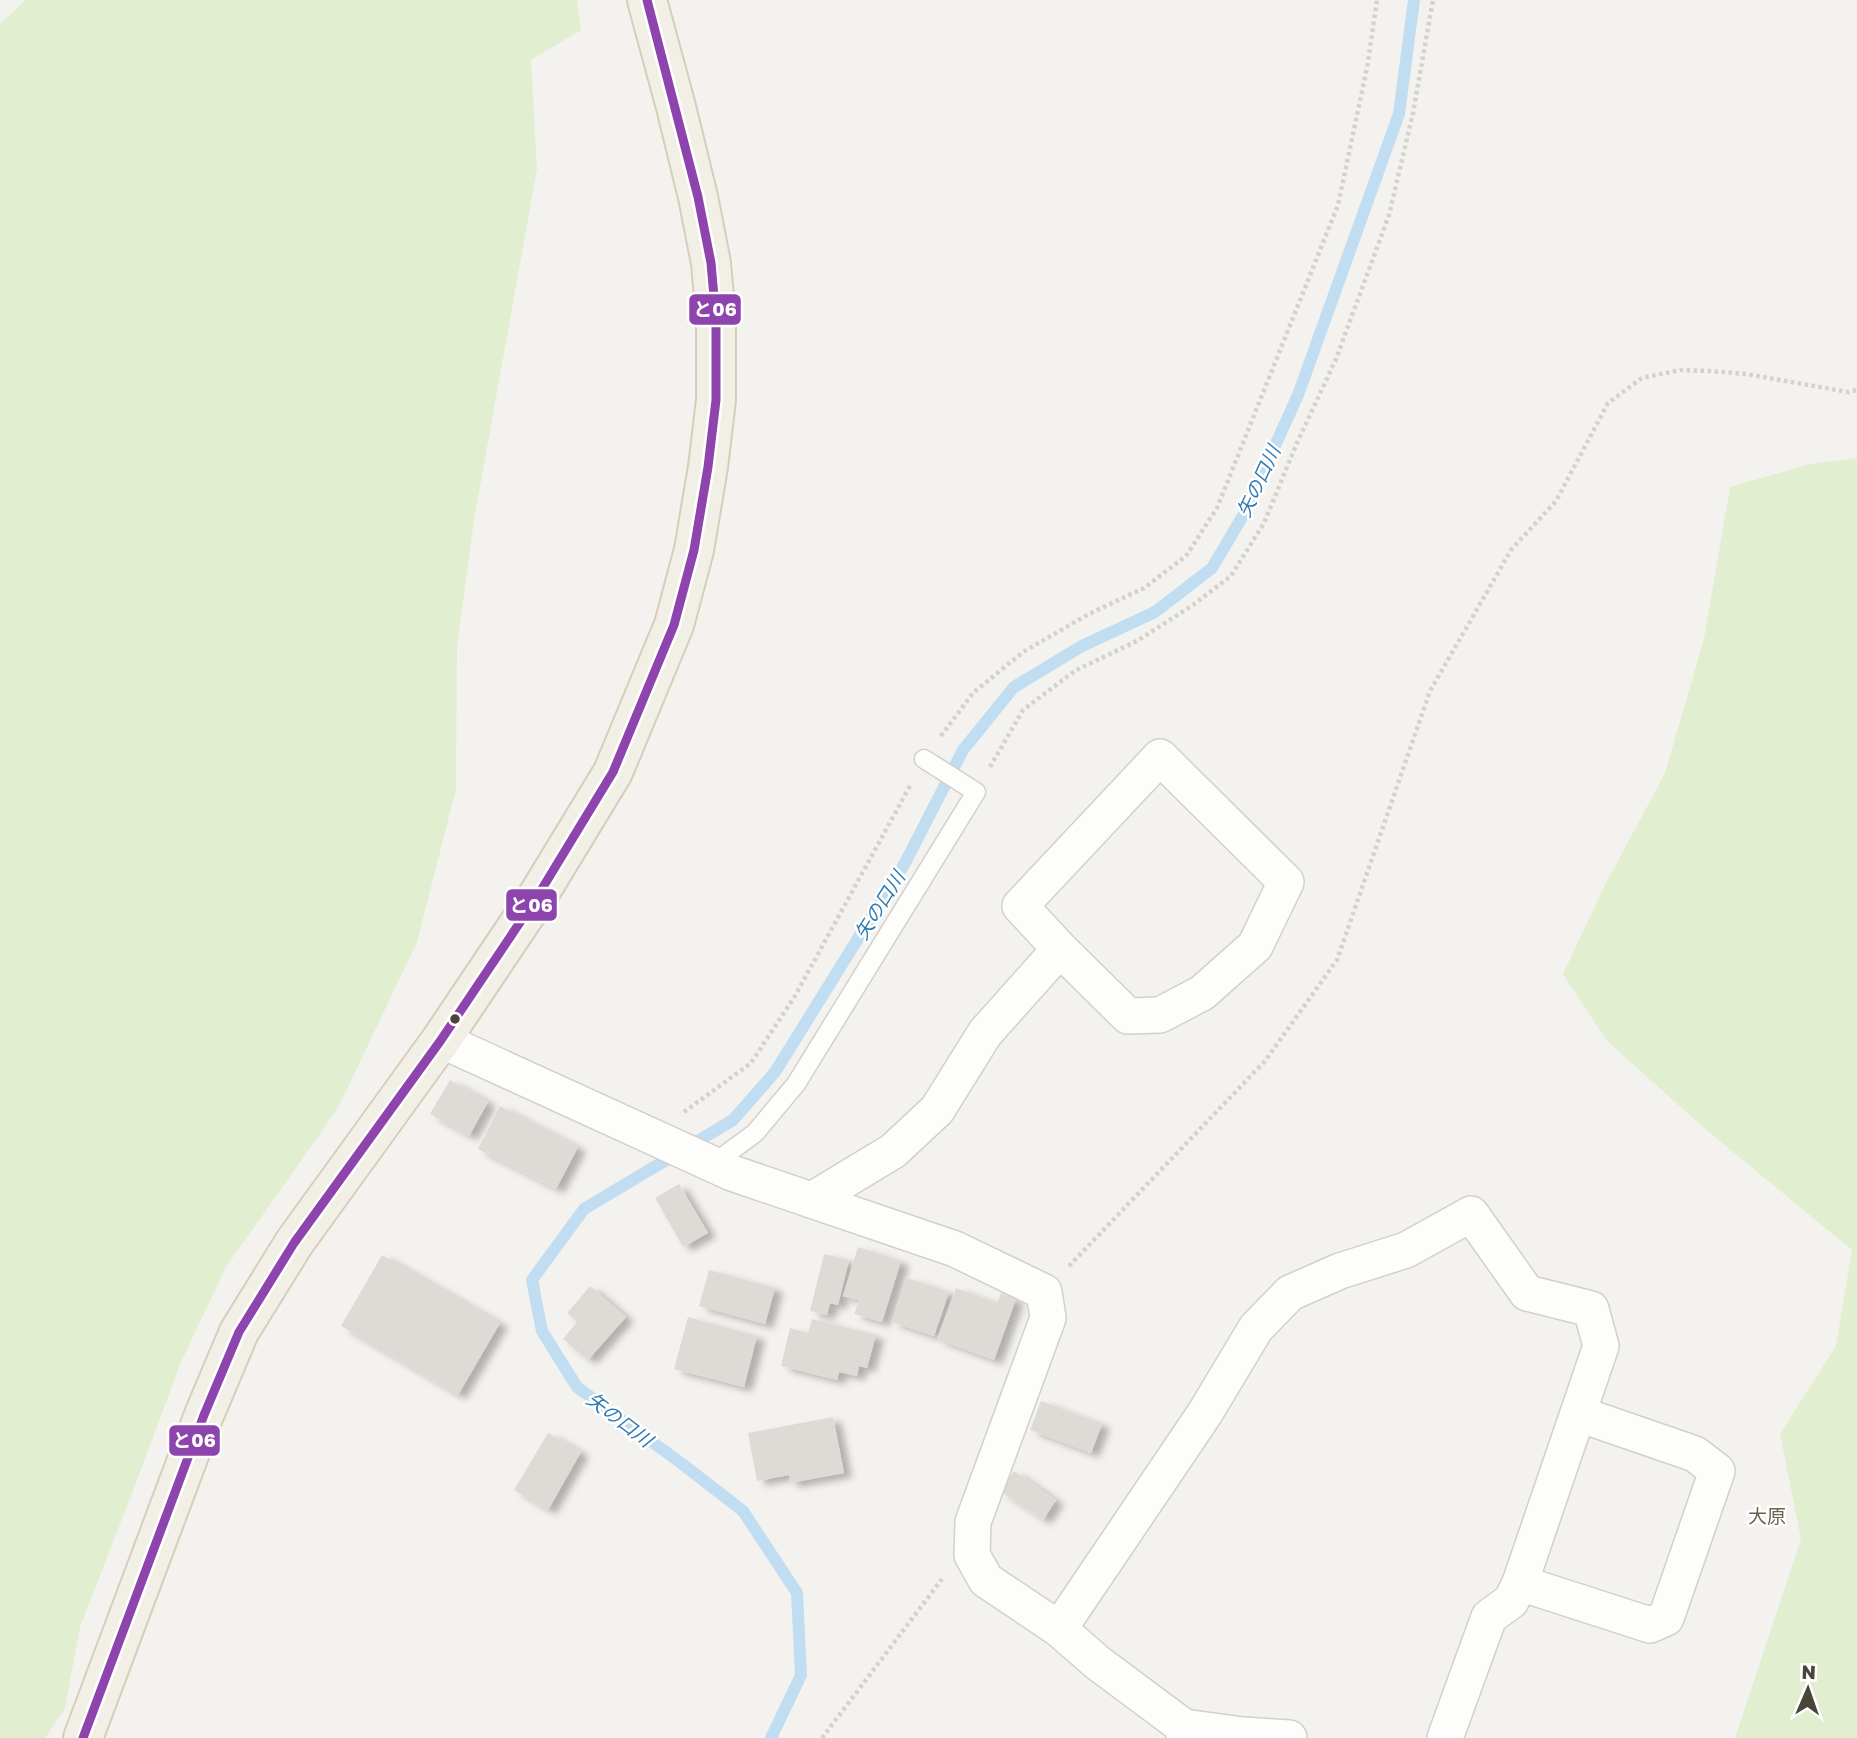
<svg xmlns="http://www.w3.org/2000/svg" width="1857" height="1738" viewBox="0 0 1857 1738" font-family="'Golos Text','Noto Sans JP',sans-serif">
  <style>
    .green { fill: #e1eecf }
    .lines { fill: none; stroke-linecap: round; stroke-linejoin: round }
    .stream { stroke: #c0ddf1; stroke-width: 12 }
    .building { fill: #dedbd6; filter: url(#shadow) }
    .lane-casing { stroke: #d2d0cb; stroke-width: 21 }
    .street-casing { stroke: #d2d0cb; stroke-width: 38 }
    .primary-casing { stroke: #d6cebb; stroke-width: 42 }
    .path { stroke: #d3d2cc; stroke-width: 4.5; stroke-dasharray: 3.5 3.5; stroke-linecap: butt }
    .lane { stroke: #fdfdfc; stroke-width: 18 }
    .street { stroke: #fdfdfc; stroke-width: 35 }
    .primary { stroke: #f2efe6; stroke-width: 38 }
    .bus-1-casing { stroke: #fff; stroke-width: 14 }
    .bus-1 { stroke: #8e44ad; stroke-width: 9 }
    .bus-dot { fill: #4b4439; stroke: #fff; stroke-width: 2.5 }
    .labels { text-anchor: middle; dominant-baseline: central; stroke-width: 5; stroke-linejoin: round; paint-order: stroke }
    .water-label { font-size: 19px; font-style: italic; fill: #2e7ab2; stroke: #fff }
    .neighbourhood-label { font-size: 19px; fill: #6e6250; stroke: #fff }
    .line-badge { stroke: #fff; stroke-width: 2.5 }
    .badge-label { font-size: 19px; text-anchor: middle; font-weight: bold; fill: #fff }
  </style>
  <defs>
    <filter id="shadow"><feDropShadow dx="8" dy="4.5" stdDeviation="3.5" flood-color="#0004"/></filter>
  </defs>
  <rect width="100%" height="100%" fill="#f4f2ee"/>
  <g class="green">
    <polygon points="26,0 577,0 581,30 531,60 537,169 474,520 457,646 456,789 417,942 338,1108 226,1267 181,1362 134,1488 80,1627 65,1708 45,1738 0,1738 0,24"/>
    <polygon points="1857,458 1857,1738 1735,1738 1801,1539 1780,1434 1836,1346 1852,1250 1704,1128 1606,1040 1563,974 1603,889 1665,773 1704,639 1730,487 1810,464"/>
  </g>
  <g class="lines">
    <polyline class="stream" points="771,1738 801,1675 797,1593 743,1511 681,1463 577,1387 542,1331 532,1280 584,1209 733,1120 775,1072 905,863 963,750 1014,687 1082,646 1155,612 1212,568 1244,514 1298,395 1399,114 1414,0"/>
  </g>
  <g class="building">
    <polygon points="450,1080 488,1102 469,1136 430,1114"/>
    <polygon points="500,1106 578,1147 556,1189 478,1149"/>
    <polygon points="679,1184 708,1233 683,1247 655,1198"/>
    <polygon points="858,1247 901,1261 882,1322 854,1314 859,1300 843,1296"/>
    <polygon points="824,1254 849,1260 838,1305 830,1303 827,1315 810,1311"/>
    <polygon points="382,1255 500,1323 458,1395 341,1326"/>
    <polygon points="709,1270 775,1288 765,1324 699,1306"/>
    <polygon points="907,1278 949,1292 934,1336 892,1322"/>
    <polygon points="590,1286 626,1317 588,1360 563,1339 577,1322 567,1313"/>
    <polygon points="956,1288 997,1303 1001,1293 1016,1299 994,1360 937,1339"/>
    <polygon points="688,1317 757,1336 744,1387 674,1369"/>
    <polygon points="812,1319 876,1335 867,1368 859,1366 857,1376 839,1372 837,1380 781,1366 790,1328 808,1333"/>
    <polygon points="1041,1401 1102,1424 1091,1453 1030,1430"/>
    <polygon points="833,1417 844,1473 790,1483 789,1475 757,1481 748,1433"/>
    <polygon points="548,1433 581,1452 548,1510 514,1490"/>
    <polygon points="1014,1471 1056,1500 1043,1520 1000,1491"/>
  </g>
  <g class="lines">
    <g class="lane-casing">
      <polyline id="lane" points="713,1164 755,1133 796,1084 976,792 924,759"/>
    </g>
    <g class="street-casing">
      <g id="street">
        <polyline points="441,1040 732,1173 955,1249 1044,1292 1048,1318 973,1522 972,1555 986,1580 1059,1629 1098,1663 1184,1727 1184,1738"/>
        <polyline points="812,1200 893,1151 937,1110 985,1033 1060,949 1020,906 1160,757 1286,882 1255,946 1202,993 1160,1015 1128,1016 1060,949"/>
        <polyline points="1520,1583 1650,1625 1666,1618 1717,1471 1695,1454 1579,1414"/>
        <polyline points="1059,1629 1205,1413 1256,1328 1290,1293 1340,1271 1406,1250 1471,1214 1527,1293 1591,1309 1601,1346 1520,1583 1511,1601 1489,1617 1445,1738"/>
        <polyline points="1184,1727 1243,1735 1289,1738"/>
      </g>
    </g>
    <g class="primary-casing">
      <polyline id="primary" points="83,1738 204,1415 239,1332 294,1243 441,1040 537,897 613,772 674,625 694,550 708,467 716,400 716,320 711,263 698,197 676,107 647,0"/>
    </g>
    <g class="path">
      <polyline points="941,736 973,693 1023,652 1087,615 1144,588 1186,556 1217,508 1338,205 1367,68 1377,0"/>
      <polyline points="990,767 1023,710 1076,670 1137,641 1193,605 1231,576 1264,523 1297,443 1336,359 1389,215 1413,113 1433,0"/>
      <polyline points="684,1112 751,1063 795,996 911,784"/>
      <polyline points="1069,1266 1265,1061 1337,960 1430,691 1511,550 1556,501 1608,403 1642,378 1680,370 1709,371 1746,374 1848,392 1857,390"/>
      <polyline points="822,1738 942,1579"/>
    </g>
    <use href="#lane" class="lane"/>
    <use href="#street" class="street"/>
    <use href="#primary" class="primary"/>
    <g class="bus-1-casing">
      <polyline id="bus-1" points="83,1738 204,1415 239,1332 294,1243 441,1040 537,897 613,772 674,625 694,550 708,467 716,400 716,320 711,263 698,197 647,0"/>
    </g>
    <use href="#bus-1" class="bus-1"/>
  </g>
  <circle class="bus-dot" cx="455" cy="1019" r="6"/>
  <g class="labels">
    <g class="water-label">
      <text transform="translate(1258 481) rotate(-65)">矢の口川</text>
      <text transform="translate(879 905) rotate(-58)">矢の口川</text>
      <text transform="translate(620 1419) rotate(37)">矢の口川</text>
    </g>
    <g class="neighbourhood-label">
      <text x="1767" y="1515">大原</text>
    </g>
  </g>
  <g class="line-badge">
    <rect x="688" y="293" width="54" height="33" rx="7" fill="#8e44ad"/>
    <rect x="505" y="888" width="53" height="34" rx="7" fill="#8e44ad"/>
    <rect x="168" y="1424" width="53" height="33" rx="7" fill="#8e44ad"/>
  </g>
  <g class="badge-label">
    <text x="715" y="316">と06</text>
    <text x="531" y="912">と06</text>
    <text x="194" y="1447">と06</text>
  </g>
  <g transform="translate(1808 1689) rotate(2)" stroke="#ffffff" stroke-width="5" paint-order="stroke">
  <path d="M0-5L12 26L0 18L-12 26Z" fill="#4b4439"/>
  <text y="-10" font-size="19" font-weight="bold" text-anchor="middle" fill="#4b4439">N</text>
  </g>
</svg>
